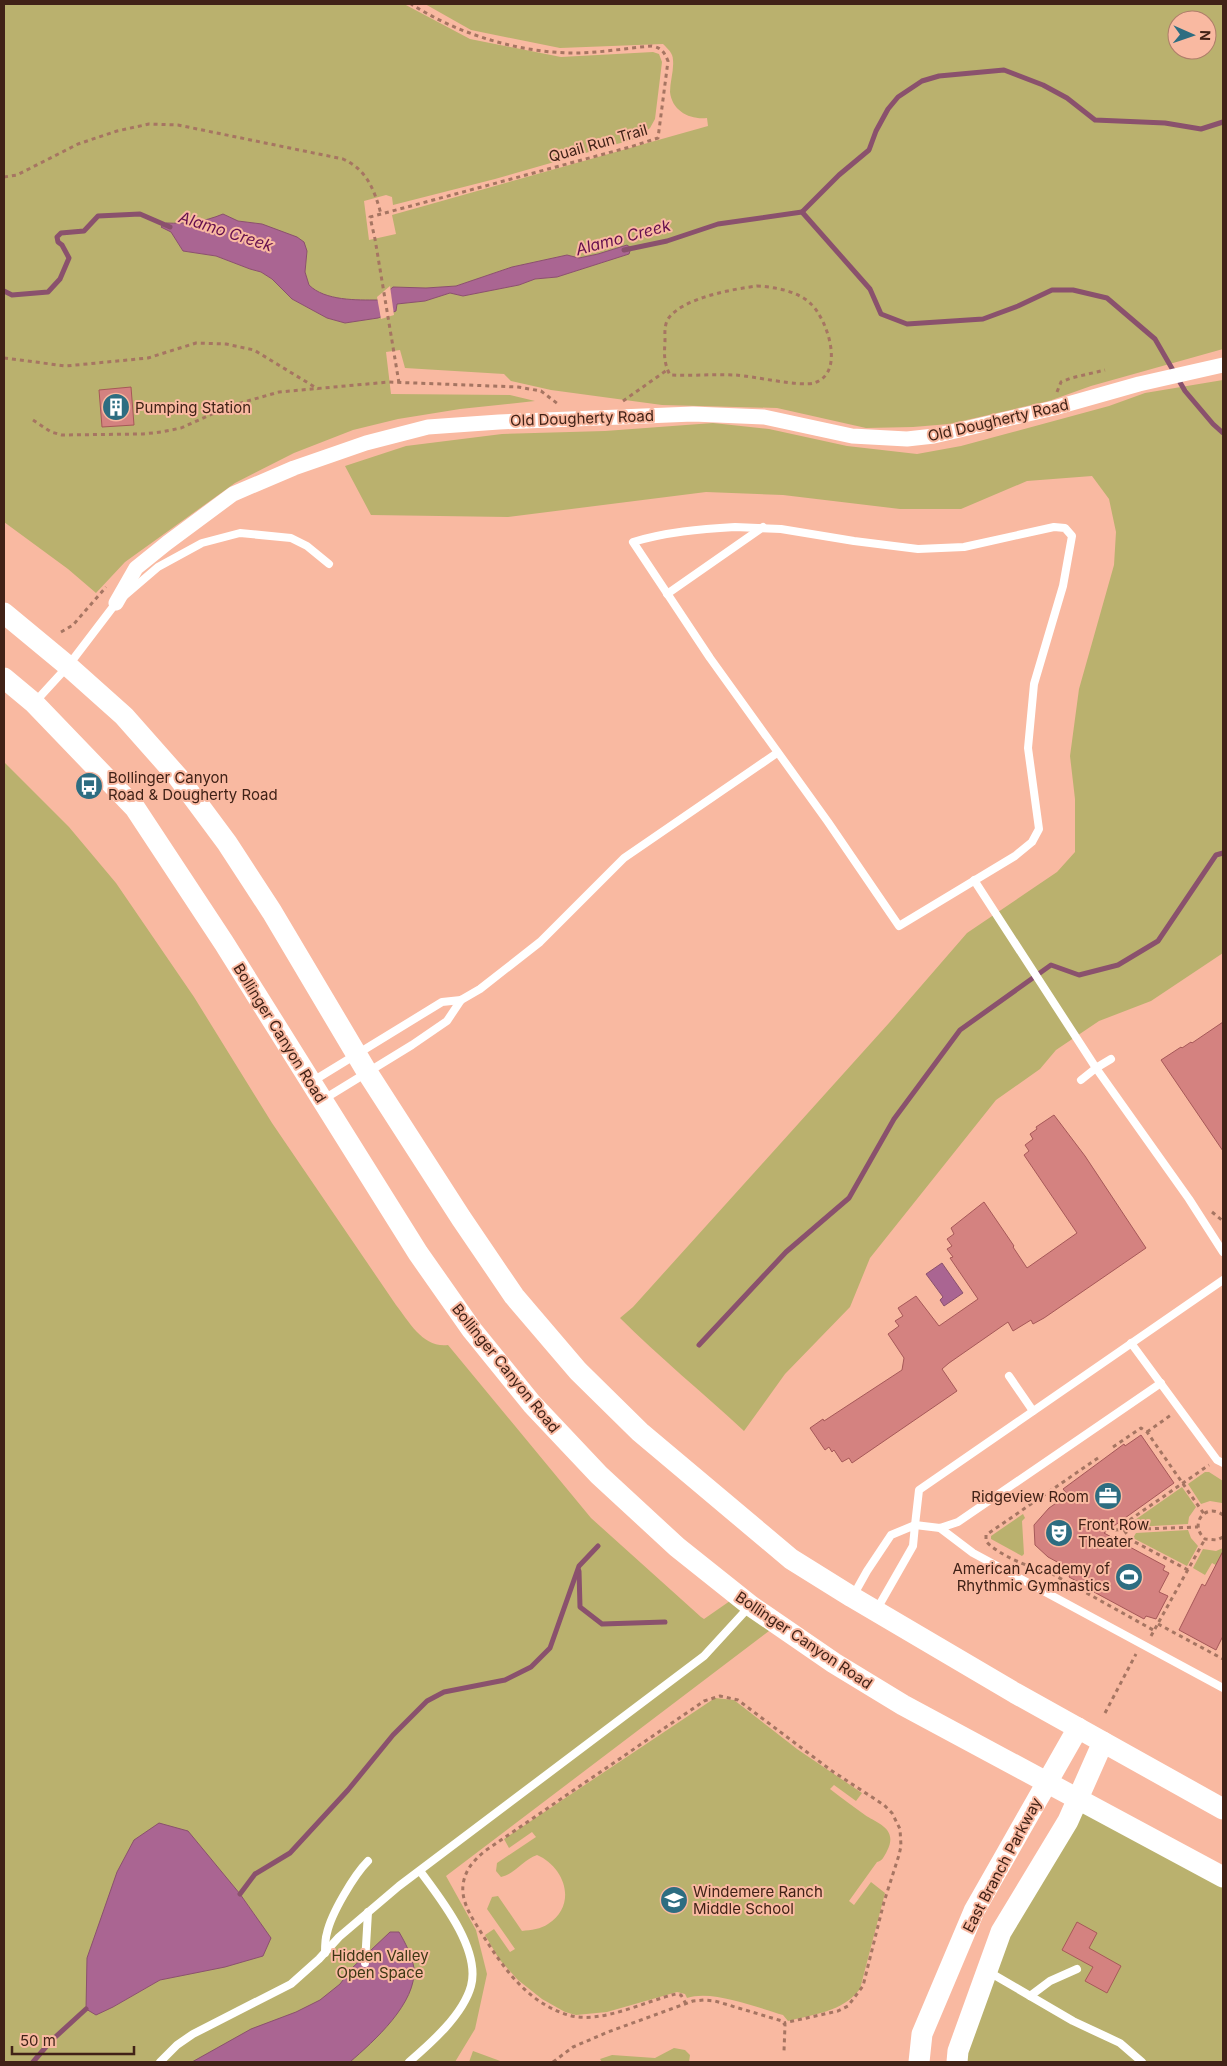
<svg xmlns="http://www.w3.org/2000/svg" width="1227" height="2066" viewBox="0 0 1227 2066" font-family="Inter,sans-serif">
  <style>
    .green { fill: #bab16e; fill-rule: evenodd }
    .water { fill: #aa6592; stroke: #8a516d }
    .pier { fill: #f9b9a1 }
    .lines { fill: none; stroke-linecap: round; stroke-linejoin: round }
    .stream { stroke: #8a516d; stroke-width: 5 }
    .building { fill: #d48280; stroke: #a65858 }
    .path { stroke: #a67562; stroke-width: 3; stroke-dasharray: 4 4; stroke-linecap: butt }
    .lane { stroke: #fff; stroke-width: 8 }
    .street { stroke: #fff; stroke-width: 15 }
    .secondary { stroke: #fff; stroke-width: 21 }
    .labels { text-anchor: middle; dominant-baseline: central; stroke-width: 4; stroke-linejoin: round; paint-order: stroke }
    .street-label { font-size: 15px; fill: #412217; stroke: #f9b9a1 }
    .poi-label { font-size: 15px; fill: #412217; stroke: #f9b9a1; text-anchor: start }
    .park-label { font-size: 15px; fill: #3d3814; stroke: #f9b9a1 }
    .water-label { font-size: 16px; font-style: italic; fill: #640e4e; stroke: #f9b9a1 }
  </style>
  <rect width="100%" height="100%" fill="#f9b9a1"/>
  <g class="green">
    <path d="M 4,4 L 404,4 L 470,39 L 561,57 L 653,52 L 659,54 L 662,62 L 655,119 L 650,128 L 638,138 L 495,179 L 393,205 L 392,197 L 386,195 L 364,201 L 369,240 L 396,234 L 392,215 L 708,126 L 707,118 C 690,120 672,111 670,92 C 670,81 674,71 673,60 C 673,53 668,49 663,44 L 560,48 L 471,30 L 425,4 L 1223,4 L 1223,349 L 1091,386 L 1049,401 L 949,424 L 913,427 L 866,428 L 777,408 L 662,405 L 551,390 L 511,381 L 504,374 L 405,368 L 400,350 L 386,352 L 391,394 L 510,395 L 535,401 L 460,409 L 398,419 L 353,430 L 294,453 L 235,483 L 125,562 L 96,593 L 68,569 L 4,522 ZM 1177,20 L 1207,20 L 1207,50 L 1177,50 ZM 223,215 L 238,221 L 262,224 L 307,251 L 305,272 L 309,285 C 325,301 357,300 378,300 L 393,287 L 426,288 L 456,286 L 512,267 L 567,255 L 579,258 L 598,254 L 629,254 L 557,277 L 535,279 L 519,285 L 463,296 L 450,293 L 425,301 L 397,304 L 396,311 L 378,318 L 345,323 L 327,318 L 292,299 L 272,279 L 261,272 L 250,269 L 216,256 L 183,251 L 171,231 L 162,227 L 166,223 C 186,224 204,222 223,215 Z"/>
    <path d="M 1223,380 L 1223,834 L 1222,834 L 1223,839 L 1223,953 L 1151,1001 L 1099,1021 L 1056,1050 L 1040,1069 L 996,1100 L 870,1258 L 850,1307 L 785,1374 L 744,1431 C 703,1393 659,1357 620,1318 L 633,1307 L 889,1023 L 967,933 L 1057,872 L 1075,852 L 1075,799 L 1070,756 L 1079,689 L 1114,565 L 1116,532 L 1109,499 L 1092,476 L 1027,481 L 961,509 L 900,509 L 783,495 L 706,492 L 508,517 L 371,515 L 345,466 L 406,446 L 502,434 L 605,431 L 713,423 L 769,429 L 847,446 L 917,454 L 961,446 L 1013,432 L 1109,406 L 1145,393 Z"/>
    <path d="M 4,762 L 69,827 L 116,883 L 194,997 L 272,1123 L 396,1305 C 410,1323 423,1348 448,1345 L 591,1518 L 701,1617 L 704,1619 L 740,1594 L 777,1625 L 446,1876 L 476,1930 L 487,1974 L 475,2029 L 455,2062 L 4,2062 ZM 219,1869 L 240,1894 L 262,1925 L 193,1973 L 160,1980 L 113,2007 L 87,1959 L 104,1913 Z"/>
    <polygon points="1205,1472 1209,1472 1223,1481 1222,1503 1210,1501 1201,1504 1188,1484"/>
    <polygon points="1182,1487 1196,1507 1189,1517 1188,1524 1135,1527 1132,1522"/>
    <polygon points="1023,1514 1025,1518 1022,1521 1024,1554 1022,1556 991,1539 991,1536"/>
    <polygon points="1188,1530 1191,1538 1198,1546 1187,1566 1133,1538 1136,1533"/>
    <polygon points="1223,1548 1223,1569 1212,1563 1205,1575 1193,1568 1203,1549 1216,1551"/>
    <path d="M 715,1698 L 734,1700 L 797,1749 L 862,1793 L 856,1801 L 834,1785 L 830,1789 C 841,1798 853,1806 865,1815 C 876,1823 899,1828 887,1851 C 884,1857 882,1861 877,1862 L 849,1901 L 854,1905 L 871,1882 L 885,1893 L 860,1989 C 842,2012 815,2014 788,2021 L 783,2015 C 758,2008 712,1989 687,1998 L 685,1994 L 677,1992 L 607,2012 L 576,2015 L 565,2012 L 542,1999 L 518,1980 L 499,1959 L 485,1935 L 494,1929 L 510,1952 L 515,1949 L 487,1909 L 492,1897 L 498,1896 L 522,1931 C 531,1930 541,1929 548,1924 C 578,1905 565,1867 537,1855 C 523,1860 515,1874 501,1877 L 496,1871 L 497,1863 L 536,1837 L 532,1832 L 509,1848 L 504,1839 Z"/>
    <polygon points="1078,1798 1223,1877 1223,2062 957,2062 986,1970"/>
    <polygon points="674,2048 685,2050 690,2055 689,2062 602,2062 600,2059 612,2055 655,2058"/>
    <polygon points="473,2051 503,2062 469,2062"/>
  </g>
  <g class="water">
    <path d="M 223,214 L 238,221 L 262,224 L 297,237 L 304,242 L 307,251 L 305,272 L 309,285 C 325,301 357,300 378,300 L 393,287 L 426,288 L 456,286 L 512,267 L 567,255 L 579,258 L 598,254 L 627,245 L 631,248 L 629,254 L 557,277 L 535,279 L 519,285 L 463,296 L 450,293 L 425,301 L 397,304 L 396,311 L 378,318 L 345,323 L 327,318 L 292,299 L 272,279 L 261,272 L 250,269 L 216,256 L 183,251 L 171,232 L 161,227 L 166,223 C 186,224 204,222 223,214 Z"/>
    <polygon points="942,1263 963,1293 944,1306 940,1300 943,1297 926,1274"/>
    <polygon points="159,1823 188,1831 240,1894 271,1938 263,1956 225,1967 160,1980 113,2007 96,2015 86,2009 87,1958 117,1872 134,1840"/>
    <path d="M 390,1932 L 399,1932 C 405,1942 412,1956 414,1968 C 417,2003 374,2041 350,2062 L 192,2062 L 251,2029 L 296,2012 L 320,2000 L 340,1984 L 352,1968 Z"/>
  </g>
  <polygon class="pier" points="390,286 394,315 381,319 377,297"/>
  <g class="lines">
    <g class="stream">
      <polyline points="802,212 839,175 869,150 876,131 888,109 898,97 922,81 939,76 1004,70 1043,85 1067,98 1095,120 1165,123 1201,129 1223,122"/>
      <polyline points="624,250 667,241 718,224 802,212 870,289 881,314 907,324 983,319 1018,306 1052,290 1073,290 1107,298 1155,339 1185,391 1213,424 1223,433"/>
      <polyline points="4,291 12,295 48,292 60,279 69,258 62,245 58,242 57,237 61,233 84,231 98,216 140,214 170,227"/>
      <polyline points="699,1345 786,1252 849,1198 894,1119 960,1030 1051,965 1079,975 1118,965 1158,941 1216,855 1223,853"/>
      <polyline points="579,1571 580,1607 602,1624 665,1622"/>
      <polyline points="240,1894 255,1874 290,1853 348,1790 393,1735 427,1701 444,1692 505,1680 531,1667 550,1648 579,1566 598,1546"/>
      <polyline points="33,2062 51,2041 86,2009"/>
    </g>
  </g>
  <g class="building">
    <polygon points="131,387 134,425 102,427 99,390"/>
    <polygon points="1223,1022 1223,1151 1161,1060 1181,1047 1182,1048 1191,1042 1192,1043"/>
    <polygon points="1054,1115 1085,1156 1146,1248 1044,1318 1033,1324 1031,1320 1013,1331 1008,1322 949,1363 942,1369 957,1391 852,1463 849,1458 842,1462 834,1450 832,1452 829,1447 825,1450 810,1428 823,1419 824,1421 902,1370 904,1358 888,1334 899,1326 895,1321 903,1316 898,1308 916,1296 939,1326 978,1299 950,1258 953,1257 947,1249 952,1246 947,1239 954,1234 951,1228 984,1202 1014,1246 1013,1247 1027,1268 1077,1233 1024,1155 1029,1151 1025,1145 1033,1139 1030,1134 1037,1129 1036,1127"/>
    <polygon points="1141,1435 1174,1483 1104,1533 1165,1566 1163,1570 1169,1573 1159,1592 1168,1596 1156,1619 1146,1616 1144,1619 1094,1592 1095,1591 1069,1577 1072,1570 1048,1557 1035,1545 1034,1525 1049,1508 1068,1495 1063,1489 1124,1444 1125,1446"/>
    <polygon points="1223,1551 1223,1636 1216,1650 1179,1630 1202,1584 1205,1586"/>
    <polygon points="1077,1922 1097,1933 1089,1948 1121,1966 1107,1993 1085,1981 1093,1967 1062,1950"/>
  </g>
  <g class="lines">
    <g class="path">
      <path d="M 4,177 L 17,175 L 78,144 L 117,131 L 149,124 L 178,125 L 343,159 C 367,170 374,189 381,214"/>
      <path d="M 757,286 C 775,287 798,291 811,304 C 827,319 846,373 814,383 C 800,387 753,376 735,375 C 713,374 691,376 670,375 C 664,363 664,355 665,342 C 665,334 664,326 668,319 C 682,298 733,289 757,286 Z"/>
      <polyline points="4,358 66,366 148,358 196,343 226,344 254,350 318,389"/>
      <path d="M 399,383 L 375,239 L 370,217 L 630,147 L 658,138 L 668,61 C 664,52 662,48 652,46 C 626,48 600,53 575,53 C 519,53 458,34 411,4"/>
      <polyline points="1057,392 1061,382 1071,378 1105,370"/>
      <polyline points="623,401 667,370"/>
      <polyline points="33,420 51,432 62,435 143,434 161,432 181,428 230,406 279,392 389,382 518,387 541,391 558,404"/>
      <polyline points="61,632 73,625 106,587"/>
      <polyline points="1212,1212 1223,1221"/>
      <polyline points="1147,1432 1171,1415"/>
      <polyline points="1113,1447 1141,1428 1147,1432 1204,1514"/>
      <path d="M 1098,1458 L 986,1535 L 986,1541 C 995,1553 1033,1570 1047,1571 L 1155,1631"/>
      <path d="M 1223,1515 C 1206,1502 1188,1524 1205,1539 L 1217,1540 L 1223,1537"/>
      <polyline points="1115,1530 1198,1527"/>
      <polyline points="1188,1570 1131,1540 1124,1530 1131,1519 1209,1465"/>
      <polyline points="1158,1624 1223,1659"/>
      <polyline points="1151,1636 1205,1539"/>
      <polyline points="1105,1713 1136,1654"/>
      <path d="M 686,2004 L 681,1995 L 676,1994 C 645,2001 600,2025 568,2015 C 527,2002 504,1969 482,1934 C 473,1919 461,1903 463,1885 C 465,1870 473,1861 485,1851 L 704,1701 L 720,1696 L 738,1700 L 832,1771 L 884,1805 L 892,1813 L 900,1829 L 901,1846 L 899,1855 L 884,1902 L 863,1986 L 848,2006 L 838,2011 L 784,2023"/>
      <polyline points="553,2062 573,2047 608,2032 693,2001 704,2000 715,2001 782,2021 785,2025 784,2051"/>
    </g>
    <g class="lane">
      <path d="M 735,527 L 781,529 L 854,541 L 918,549 L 964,547 L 1054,527 L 1065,528 L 1072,536 L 1063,586 L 1034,684 L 1028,748 L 1039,829 L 1032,842 L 1015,856 L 899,926 L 828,822 L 710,658 L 633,542 C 666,532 700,529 735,527 Z"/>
      <polyline points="667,594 763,527"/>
      <polyline points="35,702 68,666 116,603 158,567 202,543 240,533 291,538 307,546 329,564"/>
      <polyline points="974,880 1096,1068 1111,1059"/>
      <polyline points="1081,1080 1096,1068 1189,1199 1223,1252"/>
      <polyline points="313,1081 442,1002 461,1000 480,989 540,942 624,858 777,753"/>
      <polyline points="324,1099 412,1045 447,1021 461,1000"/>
      <polyline points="1131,1343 1217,1460 1223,1463"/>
      <polyline points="1009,1376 1033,1411"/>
      <polyline points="1161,1383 958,1522 940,1528 915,1525 919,1490 1223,1280"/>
      <polyline points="940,1528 973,1553 1223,1688"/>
      <polyline points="853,1596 867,1571 891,1535 915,1525 913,1546 877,1609"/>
      <path d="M 325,1953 C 325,1946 325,1939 327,1933 C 331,1914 354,1875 368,1861"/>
      <polyline points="365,1963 368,1912"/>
      <polyline points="989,1972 1073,2021 1120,2043 1142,2062"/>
      <polyline points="1030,1996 1050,1981 1077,1969"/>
      <polyline points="160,2062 177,2045 193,2034 291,1984 319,1959 339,1937 399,1886 704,1656 749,1607"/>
      <path d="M 409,2062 C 431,2043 463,2015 471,1986 C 481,1949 440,1898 420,1871"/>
    </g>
    <polyline class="street" points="116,603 136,568 167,543 233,494 294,468 366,443 428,427 499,422 693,414 764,417 852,436 907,439 934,436 1054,408 1139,384 1223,365"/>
    <g class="secondary">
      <polyline points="4,613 68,666 124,716 178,777 227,843 272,912 367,1072 461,1218 514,1296 578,1371 640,1432 791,1559 852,1597 1015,1693 1223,1809"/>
      <polyline points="4,678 34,703 135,808 224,943 418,1253 472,1330 532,1404 599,1475 677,1547 751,1606 834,1663 903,1705 1223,1877"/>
      <polyline points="919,2062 922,2034 974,1911 1078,1728"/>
      <polyline points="957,2062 958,2051 1001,1932 1068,1821 1103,1742"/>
    </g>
  </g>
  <defs>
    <g id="building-disc" transform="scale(1.4375)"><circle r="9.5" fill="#2d6d81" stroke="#f9b9a1"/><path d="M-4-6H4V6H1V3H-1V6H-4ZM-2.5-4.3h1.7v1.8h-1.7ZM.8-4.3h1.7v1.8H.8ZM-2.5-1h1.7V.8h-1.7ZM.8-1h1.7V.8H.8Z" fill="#fff"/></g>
    <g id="bus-disc" transform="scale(1.4375)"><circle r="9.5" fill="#2d6d81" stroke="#f9b9a1"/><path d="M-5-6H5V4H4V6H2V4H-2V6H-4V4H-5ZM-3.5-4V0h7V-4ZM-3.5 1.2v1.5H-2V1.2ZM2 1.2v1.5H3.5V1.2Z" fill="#fff"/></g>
    <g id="office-disc" transform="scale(1.4375)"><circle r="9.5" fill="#2d6d81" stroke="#f9b9a1"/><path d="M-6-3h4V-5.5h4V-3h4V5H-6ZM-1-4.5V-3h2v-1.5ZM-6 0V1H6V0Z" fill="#fff"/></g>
    <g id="theatre-disc" transform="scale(1.4375)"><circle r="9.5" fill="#2d6d81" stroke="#f9b9a1"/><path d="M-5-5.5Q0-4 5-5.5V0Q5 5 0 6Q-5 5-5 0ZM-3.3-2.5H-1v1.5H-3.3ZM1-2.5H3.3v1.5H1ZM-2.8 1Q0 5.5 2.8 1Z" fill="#fff"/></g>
    <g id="stadium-disc" transform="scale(1.4375)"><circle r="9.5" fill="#2d6d81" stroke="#f9b9a1"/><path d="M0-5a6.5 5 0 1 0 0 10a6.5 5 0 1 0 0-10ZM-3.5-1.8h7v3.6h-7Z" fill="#fff"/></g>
    <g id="school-disc" transform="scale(1.4375)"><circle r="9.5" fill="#2d6d81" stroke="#f9b9a1"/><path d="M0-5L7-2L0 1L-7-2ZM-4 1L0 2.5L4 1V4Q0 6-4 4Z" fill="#fff"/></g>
  </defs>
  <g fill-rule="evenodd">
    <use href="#building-disc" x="116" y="407"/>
    <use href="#bus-disc" x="89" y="786"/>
    <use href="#office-disc" x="1108" y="1496"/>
    <use href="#theatre-disc" x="1059" y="1533"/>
    <use href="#stadium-disc" x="1129" y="1577"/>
    <use href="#school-disc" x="674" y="1900"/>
  </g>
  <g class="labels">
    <g class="street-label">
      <text transform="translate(598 143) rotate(-16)">Quail Run Trail</text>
      <text transform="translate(582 418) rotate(-2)">Old Dougherty Road</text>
      <text transform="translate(998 420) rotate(-13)">Old Dougherty Road</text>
      <text transform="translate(280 1033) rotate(58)">Bollinger Canyon Road</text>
      <text transform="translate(506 1368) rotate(51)">Bollinger Canyon Road</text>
      <text transform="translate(804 1640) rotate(34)">Bollinger Canyon Road</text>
      <text transform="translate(1002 1865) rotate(-62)">East Branch Parkway</text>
    </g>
    <g class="poi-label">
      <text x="135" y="407">Pumping Station</text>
      <text x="108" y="777">Bollinger Canyon<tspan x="108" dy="17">Road &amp; Dougherty Road</tspan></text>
      <text x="1089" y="1496" text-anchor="end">Ridgeview Room</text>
      <text x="1078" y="1524">Front Row<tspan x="1078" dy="17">Theater</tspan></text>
      <text x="1110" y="1568" text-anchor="end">American Academy of<tspan x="1110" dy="17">Rhythmic Gymnastics</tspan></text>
      <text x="693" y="1891">Windemere Ranch<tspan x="693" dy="17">Middle School</tspan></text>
    </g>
    <g class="park-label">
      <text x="380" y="1955">Hidden Valley<tspan x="380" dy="17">Open Space</tspan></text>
    </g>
    <g class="water-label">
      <text transform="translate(226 231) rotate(18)">Alamo Creek</text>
      <text transform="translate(623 237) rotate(-15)">Alamo Creek</text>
    </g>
  </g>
  <rect width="1227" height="2066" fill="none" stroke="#412217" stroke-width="10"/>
  <g transform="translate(1192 35) rotate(92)"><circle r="24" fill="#f9b9a1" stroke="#af7d6a"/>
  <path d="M0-4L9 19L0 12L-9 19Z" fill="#2d6d81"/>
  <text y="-8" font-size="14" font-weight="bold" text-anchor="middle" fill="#412217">N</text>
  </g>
  <path d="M12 2046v8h122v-8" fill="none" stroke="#412217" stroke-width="2.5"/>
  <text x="20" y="2046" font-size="15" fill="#412217" stroke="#f9b9a1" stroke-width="4" paint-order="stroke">50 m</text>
</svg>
